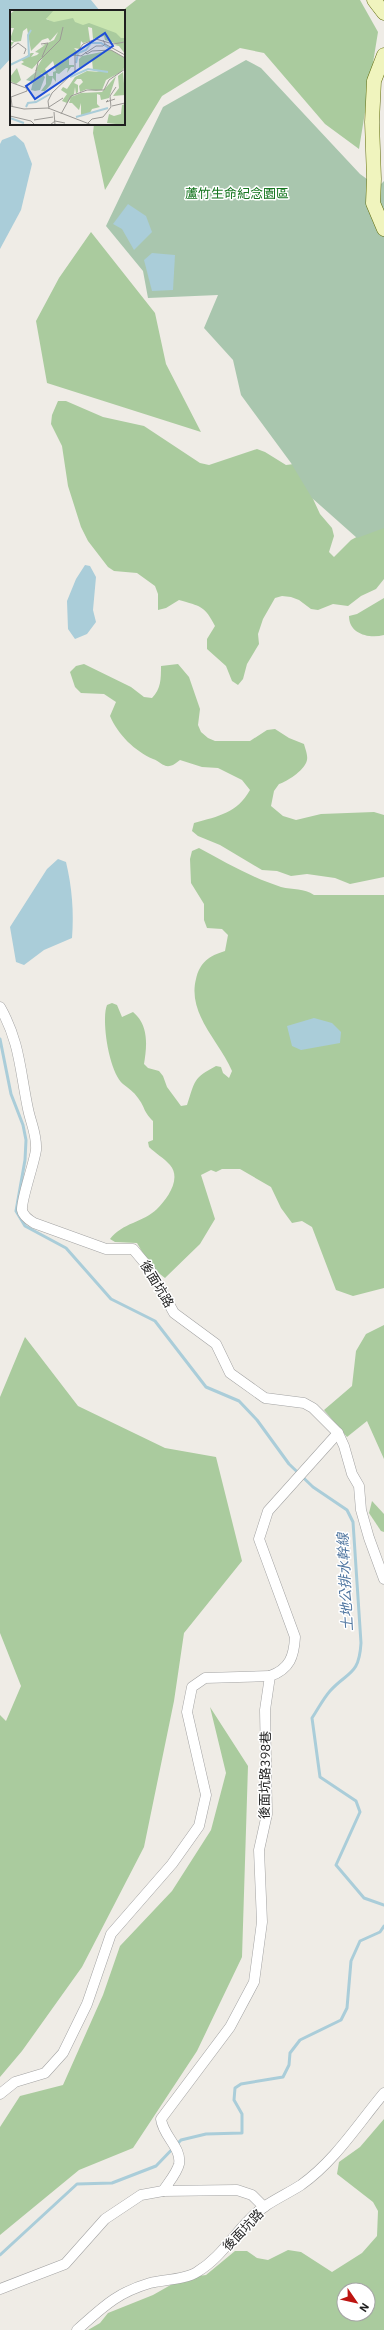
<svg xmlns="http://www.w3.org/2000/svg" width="384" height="2330" viewBox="0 0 384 2330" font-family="'IBM Plex Sans','Noto Sans TC',sans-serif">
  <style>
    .forest { fill: #aacb9e; fill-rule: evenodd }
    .cemetery { fill: #a9c6ae }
    .water { fill: #aacdd9 }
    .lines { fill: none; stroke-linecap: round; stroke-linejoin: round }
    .stream { stroke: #aacdd9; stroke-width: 3 }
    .street-casing { stroke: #a3a3a3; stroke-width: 11 }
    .secondary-casing { stroke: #616d0e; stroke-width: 15 }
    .street { stroke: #fff; stroke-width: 10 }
    .secondary { stroke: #f0f4be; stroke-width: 14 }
    .labels { text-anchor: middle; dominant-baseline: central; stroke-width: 3; stroke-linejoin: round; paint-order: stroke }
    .park-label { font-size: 13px; fill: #15751f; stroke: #fff }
    .street-label { font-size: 13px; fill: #1f1f1f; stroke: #fff }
    .water-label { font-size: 14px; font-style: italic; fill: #5076a0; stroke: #fff }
    .inset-river { fill: none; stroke: #aacdd9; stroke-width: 2 }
    .inset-road { fill: none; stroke: #9c9a96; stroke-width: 1 }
    .view { fill: #1d4ed8; fill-opacity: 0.15; stroke: #1d4ed8; stroke-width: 2 }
    .inset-edge { fill: none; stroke: #1f1f1f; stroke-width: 2 }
  </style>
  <rect width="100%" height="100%" fill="#efece6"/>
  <g class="forest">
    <polygon points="136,0 360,0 378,32 359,149 325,124 264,53 240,48 162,96 105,190 93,133 94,124 124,124 124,11 122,11"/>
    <polygon points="91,232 155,313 166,364 201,432 47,383 36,321 59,278"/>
    <path d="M 58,401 L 66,401 L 103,417 L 144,426 L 200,463 L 209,465 L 257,449 L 265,452 L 286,465 L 294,464 L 308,488 L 320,514 L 332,528 L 334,536 L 329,552 L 334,557 L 351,540 L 384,522 L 384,579 L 376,589 L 361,596 L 348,606 L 333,604 L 318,610 L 311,609 L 299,600 L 291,597 L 282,596 L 275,598 L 263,619 L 258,634 L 259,644 L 247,664 L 243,679 L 238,685 L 232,681 L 226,666 L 207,649 L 207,639 L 215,626 C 205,606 200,606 179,600 L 166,608 L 158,610 L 158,594 L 155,586 L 137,573 L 114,571 L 108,567 L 88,541 L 81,527 L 68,486 L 62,446 L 51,424 L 52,415 Z"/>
    <path d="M 384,598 L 384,635 C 369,639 349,634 349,616 L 357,614 Z"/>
    <path d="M 84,664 L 131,687 L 144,697 L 152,698 C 161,689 161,679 161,666 L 178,664 L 189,677 L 200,709 L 198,725 L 201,732 L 208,738 L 215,741 L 250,741 L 267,730 L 275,729 L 289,738 L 304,744 C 305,748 308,755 307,760 C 305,770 288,781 279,784 L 274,791 L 271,806 L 283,816 L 296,820 L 321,814 L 374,812 L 384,815 L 384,877 L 350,884 L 335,878 L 307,874 L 291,876 L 277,871 L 262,870 L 220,845 L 198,836 L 192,831 L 194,823 C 219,816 237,813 250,790 L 242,780 L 218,768 L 202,767 L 180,760 C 176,763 172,767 166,766 C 162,765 157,760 153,759 C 135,751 118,735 110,716 L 116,702 L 104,694 L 81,693 L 75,687 L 70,672 L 76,666 Z"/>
    <path d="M 199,848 C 225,862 252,878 281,887 C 293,890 304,888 314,895 L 384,895 L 384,1288 L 353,1296 L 336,1290 L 312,1227 L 302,1221 L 292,1223 L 281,1208 L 271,1187 L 240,1169 L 222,1169 L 216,1172 L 211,1170 L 201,1175 L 215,1219 L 200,1244 L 165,1278 L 151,1267 L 137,1243 L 115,1242 L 110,1239 C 122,1223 144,1222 157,1209 C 167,1199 182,1179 170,1165 C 164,1158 155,1153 149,1147 L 148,1142 L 153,1140 L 153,1121 C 143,1111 145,1107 138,1098 C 134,1092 128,1088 123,1084 C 109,1072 101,1020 107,1005 L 112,1003 L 117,1005 L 122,1017 L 133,1012 C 149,1025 147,1046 144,1064 L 148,1068 L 159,1071 L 163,1076 L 167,1087 L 181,1106 L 187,1105 C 195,1081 193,1078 216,1066 L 221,1067 L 223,1073 L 229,1078 L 232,1071 C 220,1042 187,1014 196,979 C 200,962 209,956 225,951 L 228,935 L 222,929 L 207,928 L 204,920 L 204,904 L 191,883 L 190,859 L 192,851 Z"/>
    <polygon points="384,1325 384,1459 367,1421 347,1437 324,1410 352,1386 356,1351 366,1334"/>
    <polygon points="25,1337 78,1406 165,1448 216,1457 242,1561 184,1633 174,1701 144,1847 82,1967 22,2051 0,2077 0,1715 6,1721 21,1686 0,1633 0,1397"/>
    <polygon points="372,1501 384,1514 384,1532 381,1531 369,1513"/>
    <polygon points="210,1707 248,1766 242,1957 197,2051 133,2148 79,2170 0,2235 0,2127 20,2096 63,2085 103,1995 120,1946 172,1891 211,1830 226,1773"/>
    <path d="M 384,2119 L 384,2330 L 88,2330 L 100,2323 L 108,2313 L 153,2295 L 183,2278 L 206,2275 L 235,2251 L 247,2251 L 257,2258 L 268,2260 L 288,2250 L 301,2252 L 332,2272 L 362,2253 L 377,2236 L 378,2211 L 373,2202 L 337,2174 L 339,2162 L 360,2147 ZM 344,2290 L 368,2290 L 368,2314 L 344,2314 Z"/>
  </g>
  <polygon class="cemetery" points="246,60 261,68 360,174 378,187 384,181 384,528 357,538 312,498 291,463 241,395 233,360 204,328 218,295 148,298 143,271 106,226 163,107"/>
  <g class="water">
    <polygon points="0,0 91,0 100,11 11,11 11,58 0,70"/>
    <polygon points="15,135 24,143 32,164 21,210 0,249 0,144 2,140"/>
    <polygon points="128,204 146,216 152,232 134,250 122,229 113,224"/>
    <polygon points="152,253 175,255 173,290 152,291 144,260"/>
    <polygon points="85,565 90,566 96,577 93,610 96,622 87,634 75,639 68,629 67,601 76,579"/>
    <path d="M 58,859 L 66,862 C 72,887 74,912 72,938 L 44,950 L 24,965 L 16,962 L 10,927 L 47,869 Z"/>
    <polygon points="314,1018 332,1023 341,1032 340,1043 301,1050 292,1046 287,1026"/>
  </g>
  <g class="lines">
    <g class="stream">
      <path d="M 0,1039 L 11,1094 L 23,1125 L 26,1140 L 25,1160 L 16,1211 L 25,1226 L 66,1248 L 111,1299 L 155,1321 L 206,1387 L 239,1401 L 257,1420 L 289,1464 L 313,1487 L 347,1510 L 353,1522 L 361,1643 C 359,1676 348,1671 330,1691 C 323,1699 318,1709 312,1718 L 320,1777 L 356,1801 L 360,1812 L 336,1865 L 364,1898 L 384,1905"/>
      <polyline points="0,2255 77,2184 112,2183 156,2166 181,2140 206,2134 242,2133 242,2114 234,2100 235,2088 241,2084 283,2077 289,2065 290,2053 300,2040 341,2020 347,2008 351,1961 360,1941 380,1932 384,1926"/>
    </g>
    <g class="street-casing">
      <g id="street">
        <path d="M 0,1007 C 20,1042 20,1071 28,1109 C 31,1124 37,1134 36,1150 C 34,1164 21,1200 22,1210 C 23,1216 29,1220 34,1223 L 106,1249 L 133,1249 L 149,1268 L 174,1313 L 216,1344 L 230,1373 L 265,1398 L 304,1403 L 313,1408 L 338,1433 L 344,1446 L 352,1474 L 359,1486 L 361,1510 L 369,1538 L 384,1579"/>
        <polyline points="0,2094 15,2082 45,2073 63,2053 87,2004 111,1934 172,1864 199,1826 206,1795 187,1712 192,1687 205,1678 270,1676"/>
        <path d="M 264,2207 L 252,2195 L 237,2190 L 163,2191 C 168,2183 177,2173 179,2164 C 182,2148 163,2136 161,2119 L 230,2027 L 254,1982 L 262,1922 L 259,1850 L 267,1814 L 265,1710 L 270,1676 C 290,1669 294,1656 295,1637 L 259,1539 L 268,1511 L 338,1433"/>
        <polyline points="0,2289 65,2264 105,2219 141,2195 163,2191"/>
        <path d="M 77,2330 C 103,2307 116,2293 150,2283 C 163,2280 187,2279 197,2272 C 220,2258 232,2237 250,2219 C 265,2203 284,2196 301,2185 C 335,2161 358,2124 384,2093"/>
      </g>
    </g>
    <g class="secondary-casing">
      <g id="secondary">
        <polyline points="374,0 384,13"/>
        <polyline points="384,55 374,81 372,122 374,179 373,203 384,229"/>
      </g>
    </g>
    <use href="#street" class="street"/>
    <use href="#secondary" class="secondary"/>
  </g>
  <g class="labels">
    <g class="park-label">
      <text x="237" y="193">蘆竹生命紀念園區</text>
    </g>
    <g class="street-label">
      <text transform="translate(157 1284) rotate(59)">後面坑路</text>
      <text transform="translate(265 1775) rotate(-89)">後面坑路398巷</text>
      <text transform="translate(243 2230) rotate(-46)">後面坑路</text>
    </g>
    <g class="water-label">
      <text transform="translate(345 1582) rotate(-93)">土地公排水幹線</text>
    </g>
  </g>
  <g transform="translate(10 10)">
    <rect width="115" height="115" fill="#efece6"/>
    <path d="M 44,0 L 115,0 L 115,30 L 89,18 L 44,13 L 34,7 Z" fill="#c9e5b0"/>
    <path d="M 5,0 L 44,0 L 36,9 L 44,12 L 63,8 L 65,12 L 73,15 L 79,13 L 106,23 L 111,28 L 115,28 L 115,32 L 109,33 L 115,33 L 115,44 L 109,36 L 104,35 L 107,34 L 95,30 L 94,26 L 83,29 L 82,18 L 78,17 L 80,31 L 73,33 L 71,31 L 70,39 L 64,38 L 68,42 L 65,46 L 59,46 L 59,55 L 64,55 L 64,57 L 61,57 L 57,63 L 58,58 L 56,58 L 49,64 L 46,63 L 46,72 L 43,68 L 43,62 L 46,61 L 43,51 L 35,59 L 39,66 L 43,66 L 41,74 L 35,81 L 31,81 L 36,74 L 36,65 L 25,61 L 33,47 L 22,59 L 11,54 L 14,52 L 11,50 L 21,43 L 24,43 L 21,47 L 27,45 L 29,43 L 25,42 L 35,35 L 31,36 L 44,30 L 48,22 L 40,31 L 38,28 L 32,30 L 21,41 L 17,18 L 13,21 L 11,31 L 4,32 L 0,38 L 0,32 L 4,32 L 0,29 L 4,18 L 0,18 L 0,4 ZM 101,40 L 115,48 L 115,57 L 111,62 L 96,70 L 92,80 L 86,81 L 77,79 L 70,82 L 69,76 L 73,72 L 71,69 L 67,69 L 64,73 L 68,75 L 68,82 L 66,84 L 65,77 L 64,84 L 57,93 L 52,91 L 57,84 L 51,80 L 53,77 L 57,79 L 65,67 L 77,61 L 90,62 L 83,60 L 82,50 L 69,58 L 69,49 L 72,46 ZM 7,58 L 11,70 L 6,74 L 0,71 L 0,67 ZM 113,62 L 115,85 L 103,86 L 109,78 L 108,66 ZM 106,66 L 99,88 L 91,90 L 90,85 L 87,84 L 87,94 L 90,97 L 82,99 L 80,103 L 71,105 L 71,93 L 69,100 L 62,93 L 59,93 L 61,87 L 71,83 L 92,82 ZM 115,94 L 115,115 L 97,113 L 99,104 L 104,106 L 111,104 L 112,95 Z" fill="#aacb9e"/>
    <path d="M 28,60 L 35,67 L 30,80 L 25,81 L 21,80 L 23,72 L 16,70 Z" fill="#a9c6ae"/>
    <path class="inset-river" d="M 66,53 L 68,43 L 76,40 L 81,33 L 91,33 L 99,38M 0,55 L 19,46 L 18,25 L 21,20M 60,67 L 78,59 L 98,62M 16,97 L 18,93 L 26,92 L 40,84M 66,107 L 98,98M 0,108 L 14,113"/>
    <path class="inset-road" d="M 31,34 L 38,33 L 32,47M 95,34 L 115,45M 0,39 L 8,33 L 16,39 L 14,44M 75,42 L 77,44 L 82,41 L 101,40 L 115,48M 65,45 L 71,46 L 86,36 L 93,36 L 95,34 L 93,30M 0,72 L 16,78M 98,90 L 96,92 L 105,89M 0,96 L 14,99 L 38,98 L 82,115M 2,96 L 1,87 L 17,81 L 17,76 L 24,71 L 28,52 L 50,30 L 53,17M 102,96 L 115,93M 39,97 L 53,88M 39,99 L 38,91 L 42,83 L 65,61 L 65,45 L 73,34 L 86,29 L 103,34 L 115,32M 44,102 L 45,115M 51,104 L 61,86 L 77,80 L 94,80 L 99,70 L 115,59M 0,106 L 21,111 L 25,115M 24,110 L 43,107M 78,113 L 82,109 L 93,107 L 101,97 L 100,86 L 106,77M 40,115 L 45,111 L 55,113"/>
    <path class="view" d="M 95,23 L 103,36 L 25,89 L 16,76 Z"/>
    <rect width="115" height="115" class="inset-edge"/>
  </g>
  <g transform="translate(356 2302) rotate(124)"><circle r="19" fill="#ffffff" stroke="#a5a5a5"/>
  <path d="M0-3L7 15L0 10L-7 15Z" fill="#bd1411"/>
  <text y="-6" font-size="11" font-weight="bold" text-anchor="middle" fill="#1f1f1f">N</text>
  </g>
</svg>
